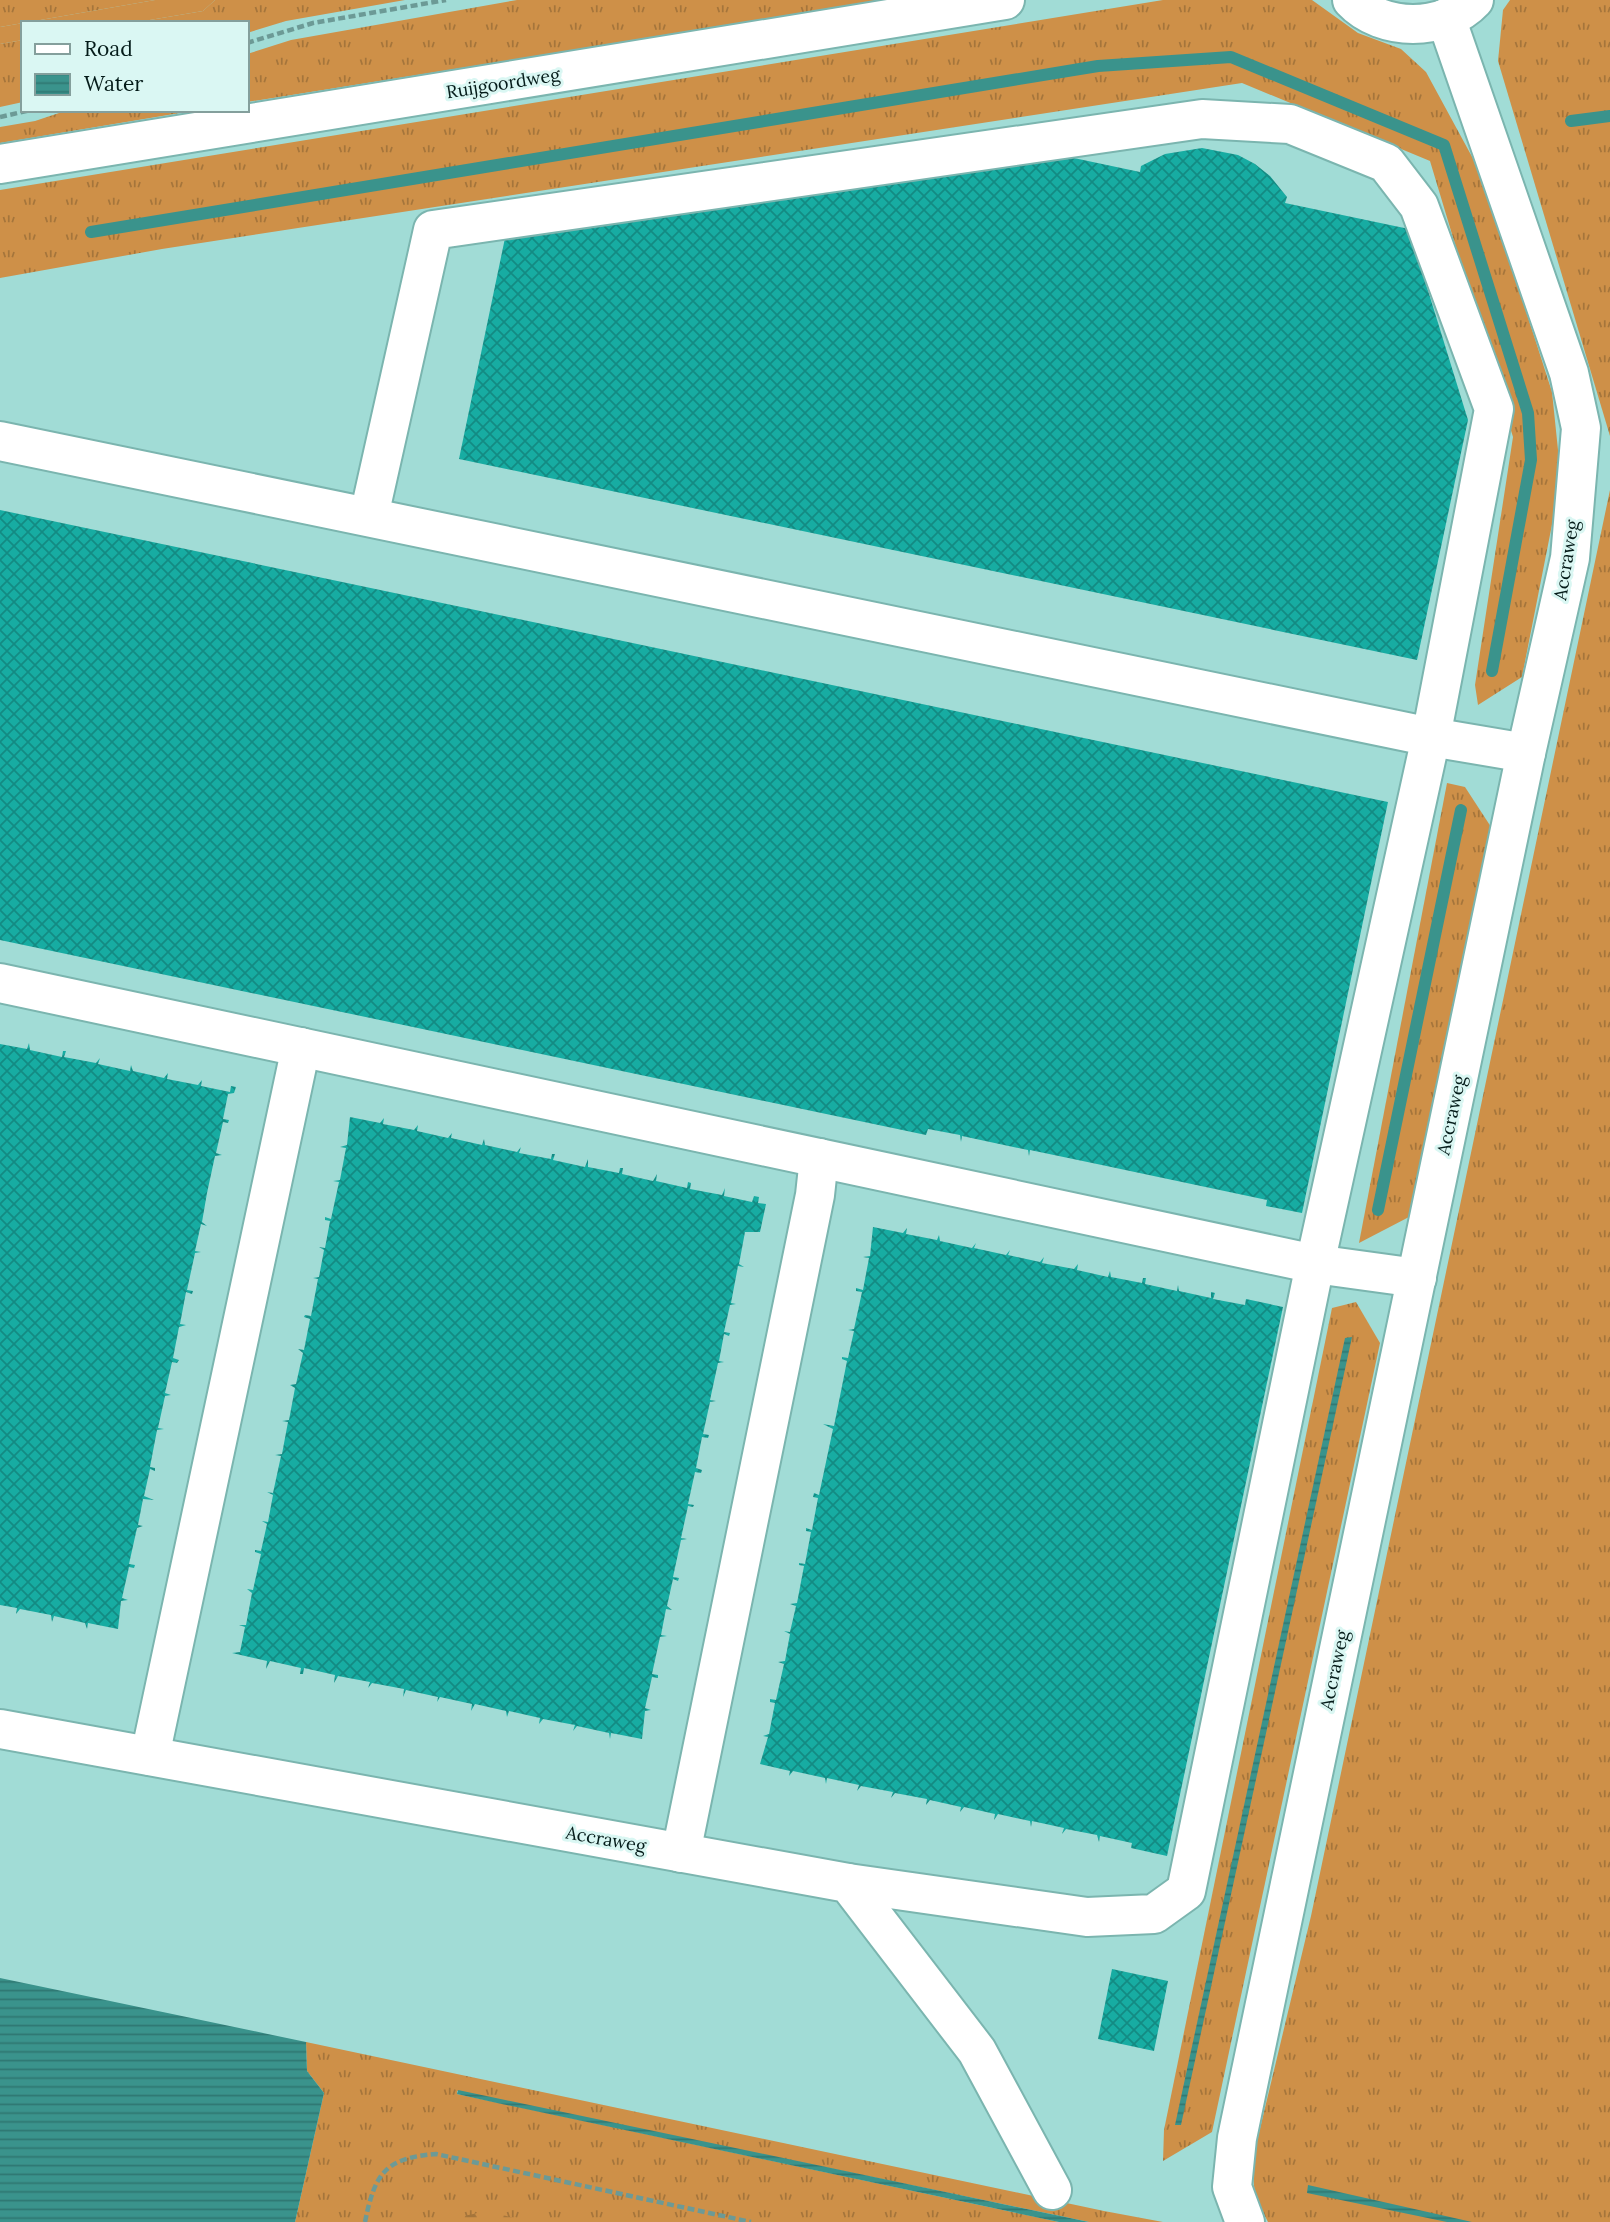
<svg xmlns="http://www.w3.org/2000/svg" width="1610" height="2222" viewBox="0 0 1610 2222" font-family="Lora,serif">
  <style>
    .grass { fill: url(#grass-tufts) }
    .forest { fill: url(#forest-firs) }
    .garden { fill: #ce9048 }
    .water { fill: url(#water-rules) }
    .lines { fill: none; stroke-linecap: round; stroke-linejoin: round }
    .stream { stroke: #3a938c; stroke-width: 12 }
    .building { fill: url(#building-cross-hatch) }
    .minor-casing { stroke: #7bb5af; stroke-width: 42 }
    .path { stroke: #6c9a96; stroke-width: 4.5; stroke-dasharray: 7 3.5; stroke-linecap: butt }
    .minor { stroke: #fff; stroke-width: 38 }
    .labels { text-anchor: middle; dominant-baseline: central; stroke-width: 6; stroke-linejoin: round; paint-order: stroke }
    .street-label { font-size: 18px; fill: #041b19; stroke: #daf7f3 }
  </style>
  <defs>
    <pattern id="grass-tufts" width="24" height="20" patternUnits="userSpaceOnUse" patternTransform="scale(1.75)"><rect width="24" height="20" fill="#ce9048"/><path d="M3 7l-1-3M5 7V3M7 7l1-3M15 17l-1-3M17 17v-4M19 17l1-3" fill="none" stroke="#a5753b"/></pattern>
    <pattern id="forest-firs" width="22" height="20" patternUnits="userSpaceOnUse" patternTransform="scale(1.75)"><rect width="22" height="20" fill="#ce9048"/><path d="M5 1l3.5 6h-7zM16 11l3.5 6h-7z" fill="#a5753b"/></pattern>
    <pattern id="water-rules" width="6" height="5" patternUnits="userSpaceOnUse" patternTransform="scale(1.75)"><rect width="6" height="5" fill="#3a938c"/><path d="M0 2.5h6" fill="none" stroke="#2f7772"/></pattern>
    <pattern id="building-cross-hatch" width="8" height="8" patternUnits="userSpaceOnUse" patternTransform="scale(1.75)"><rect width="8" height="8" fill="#17aca2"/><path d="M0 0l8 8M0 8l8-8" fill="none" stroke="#138b83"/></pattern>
  </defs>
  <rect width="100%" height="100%" fill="#a1dcd6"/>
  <g class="grass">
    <polygon points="0,0 155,0 0,27"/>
    <polygon points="215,0 405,0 286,21 247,33 247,23 132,23 203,11"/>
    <polygon points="517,0 889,0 247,102 247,54 291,40"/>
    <polygon points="1163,0 1312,0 1358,33 1401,49 1426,72 1483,177 1552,392 1561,479 1522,677 1478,705 1475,685 1513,437 1430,161 1242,83 162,249 0,278 0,190"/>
    <polygon points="1510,0 1610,0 1610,436 1498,61 1503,10"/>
    <polygon points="23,40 23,102 0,107 0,44"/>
    <polygon points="68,110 198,110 0,143 0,127 35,121"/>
    <polygon points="1610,490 1610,2222 1268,2222 1255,2197 1252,2162 1311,1916"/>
    <polygon points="1447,783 1465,787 1493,830 1409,1217 1359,1243"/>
    <polygon points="1356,1302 1380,1343 1212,2132 1163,2161 1164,2130 1332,1308"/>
    <polygon points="306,2042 1104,2211 1163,2222 1089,2222 457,2091 457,2094 1059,2222 295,2222 324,2093 307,2071"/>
  </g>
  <polygon class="forest" points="488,2211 529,2222 438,2222 439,2221"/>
  <polygon class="garden" points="155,0 215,0 203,11 132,23 23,23 23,40 0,44 0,27"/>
  <g class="water">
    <polygon points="1352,1337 1181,2125 1175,2125 1345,1338"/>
    <polygon points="0,1978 306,2042 307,2071 324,2093 295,2222 0,2222"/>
    <polygon points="458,2090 1089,2222 1059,2222 497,2103 457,2094"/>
    <polygon points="1308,2185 1472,2222 1447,2222 1307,2193"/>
  </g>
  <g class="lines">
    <g class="stream">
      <polyline points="1571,121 1610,116"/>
      <polyline points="91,232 1098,66 1231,57 1444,145 1528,413 1531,460 1492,671"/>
      <polyline points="1378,1210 1461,810"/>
    </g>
  </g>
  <g class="building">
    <polygon points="1202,148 1238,155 1255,164 1270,176 1287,197 1285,203 1409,229 1468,420 1417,660 459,459 505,238 1036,150 1140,172 1141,166 1165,154"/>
    <polygon points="0,510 1388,802 1302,1213 1266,1206 1267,1200 1097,1164 1030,1150 1029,1156 1028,1150 962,1136 961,1142 960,1135 928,1129 926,1135 0,940"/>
    <polygon points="29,1043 30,1050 62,1057 63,1051 66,1051 64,1057 96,1063 100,1058 98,1064 130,1071 131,1065 133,1071 164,1078 168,1073 167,1079 198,1085 202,1080 201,1086 230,1092 231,1086 236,1087 234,1093 228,1094 223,1119 229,1120 228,1123 223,1122 216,1153 222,1155 215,1156 207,1193 202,1222 207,1226 201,1224 195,1251 201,1252 195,1253 187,1290 193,1291 192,1294 186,1292 180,1324 186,1325 179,1327 173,1358 179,1360 177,1363 172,1362 165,1393 171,1395 165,1396 158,1428 164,1429 157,1430 150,1467 155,1468 155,1471 150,1469 144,1496 154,1500 143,1499 138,1525 143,1526 137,1528 129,1564 135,1565 134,1568 129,1567 122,1598 128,1600 121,1601 118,1629 88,1623 87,1629 85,1623 54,1616 52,1622 51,1615 20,1609 16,1614 17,1608 0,1605 0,1044 27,1049"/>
    <polygon points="350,1117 380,1123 384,1118 383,1124 414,1130 418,1125 417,1131 448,1138 452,1133 451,1138 482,1145 484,1139 485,1145 517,1152 521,1147 519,1153 551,1159 552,1154 555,1154 553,1160 585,1167 588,1159 588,1167 619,1173 620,1168 623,1168 622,1174 653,1181 657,1174 656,1181 687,1188 688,1182 691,1183 690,1189 722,1195 725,1188 724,1196 752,1202 754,1196 759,1197 758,1203 766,1204 760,1232 745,1232 739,1264 744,1267 738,1266 731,1303 736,1304 730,1305 724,1332 730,1333 729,1336 724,1334 719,1361 724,1362 718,1363 710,1400 716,1401 710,1402 703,1434 709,1435 708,1438 702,1437 696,1468 702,1470 701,1473 695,1472 688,1504 694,1505 693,1507 688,1506 681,1538 687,1539 681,1540 673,1577 679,1578 678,1581 673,1579 667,1606 672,1610 666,1609 661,1635 667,1636 660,1637 652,1674 658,1675 658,1678 652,1677 645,1708 651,1710 645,1711 642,1739 611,1733 610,1739 609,1733 577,1726 573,1731 575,1725 543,1719 539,1724 540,1718 509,1711 507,1717 506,1711 475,1704 471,1711 472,1704 440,1697 437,1702 438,1697 406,1690 403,1697 404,1689 372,1683 368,1688 370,1682 338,1676 334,1683 335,1675 304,1668 303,1674 300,1674 301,1668 270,1661 266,1669 267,1661 232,1653 240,1652 245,1627 239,1625 246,1625 252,1593 247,1589 253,1590 261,1554 255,1552 255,1550 261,1551 267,1524 262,1521 268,1522 273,1495 267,1492 273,1493 281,1456 275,1455 282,1454 288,1422 282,1421 289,1420 295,1388 290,1385 296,1384 303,1353 298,1349 304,1350 310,1319 304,1317 305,1315 311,1316 318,1279 313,1278 319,1277 324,1250 319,1247 325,1248 330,1221 325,1220 325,1217 331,1219 339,1182 333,1181 340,1180 346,1148 340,1147 347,1145"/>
    <polygon points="873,1227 903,1233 907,1228 906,1234 937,1240 939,1235 940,1241 972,1248 976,1243 974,1248 1006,1255 1010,1250 1008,1255 1040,1262 1044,1257 1042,1263 1074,1269 1078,1264 1077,1270 1108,1277 1110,1271 1111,1277 1142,1283 1143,1278 1146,1278 1145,1284 1177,1291 1178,1285 1179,1291 1211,1298 1211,1292 1215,1293 1213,1299 1245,1305 1246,1299 1283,1307 1167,1856 1131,1848 1132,1843 1100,1836 1099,1842 1097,1835 1066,1829 1062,1834 1064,1828 1032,1821 1031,1827 1030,1821 998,1814 994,1820 995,1814 964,1807 960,1812 961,1807 930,1800 926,1805 927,1799 895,1793 891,1798 893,1792 861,1786 857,1791 859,1785 827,1778 826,1784 825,1778 793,1771 789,1776 790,1771 760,1764 768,1737 763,1736 769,1734 775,1703 770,1702 770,1699 776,1700 784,1664 778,1662 785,1661 790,1634 784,1631 790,1632 796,1606 790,1604 797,1603 804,1566 799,1565 799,1563 805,1564 811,1532 806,1531 806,1528 812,1530 818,1498 813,1497 814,1493 819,1495 833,1429 823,1424 834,1426 847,1361 842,1359 842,1357 848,1358 854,1331 848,1330 854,1329 862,1292 856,1291 856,1288 863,1290 869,1258 863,1257 870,1256"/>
    <polygon points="1112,1969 1168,1981 1154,2051 1098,2039"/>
  </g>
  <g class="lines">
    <g class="minor-casing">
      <g id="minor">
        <path d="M 1352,0 C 1382,32 1444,32 1474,0"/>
        <polyline points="0,164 1005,0"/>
        <polyline points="0,441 1431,737 1526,753"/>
        <polyline points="369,516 433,230 1202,119 1290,124 1386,163 1419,206 1494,409 1431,737 1315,1264 1186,1891 1154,1914 1087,1917 848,1883"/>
        <polyline points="0,983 1315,1264 1417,1278"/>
        <polyline points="0,1729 848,1883 977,2051 1052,2190"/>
        <polyline points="150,1756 301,1047"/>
        <polyline points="681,1853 815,1195 819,1158"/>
        <polyline points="1245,2222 1232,2187 1237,2138 1526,753 1570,558 1581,428 1569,373 1446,18"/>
      </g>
    </g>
    <g class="path">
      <polyline points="247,43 313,23 446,0"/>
      <polyline points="0,117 31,110"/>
      <path d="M 365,2222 C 375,2173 385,2158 436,2154 L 751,2222"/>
    </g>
    <use href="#minor" class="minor"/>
  </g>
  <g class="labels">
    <g class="street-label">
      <text transform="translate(503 83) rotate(-9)">Ruijgoordweg</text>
      <text transform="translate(1566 560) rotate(-81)">Accraweg</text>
      <text transform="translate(1451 1115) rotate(-78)">Accraweg</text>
      <text transform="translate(1334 1670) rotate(-78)">Accraweg</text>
      <text transform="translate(606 1839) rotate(10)">Accraweg</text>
    </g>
  </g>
  <rect x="21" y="21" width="228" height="91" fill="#daf7f3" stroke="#849f9c" stroke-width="2"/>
  <rect x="35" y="44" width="35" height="10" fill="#ffffff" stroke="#849f9c" stroke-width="2"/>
  <text x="84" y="56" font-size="21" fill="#041b19">Road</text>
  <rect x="35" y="74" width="35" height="21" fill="url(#water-rules)" stroke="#849f9c" stroke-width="2"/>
  <text x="84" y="91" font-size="21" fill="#041b19">Water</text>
</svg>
